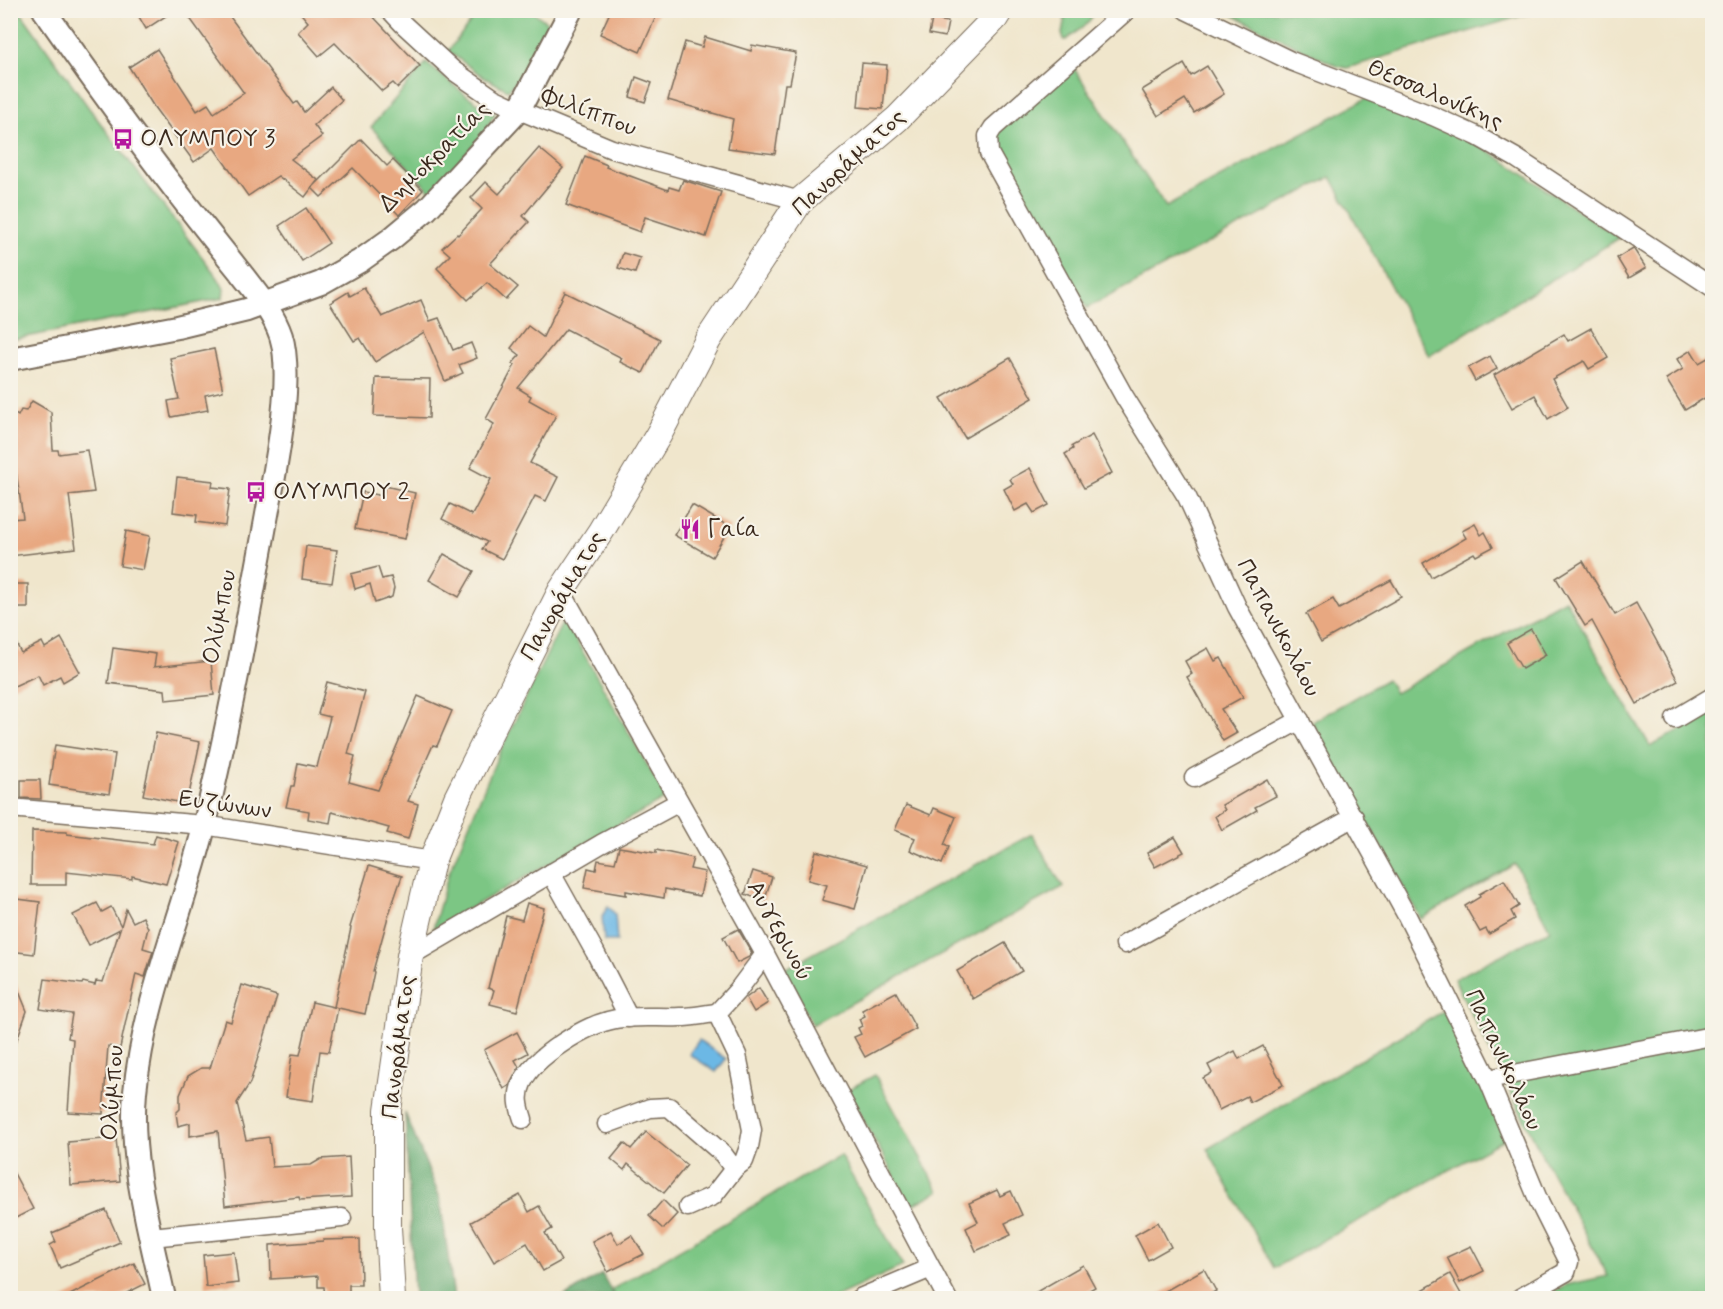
<svg xmlns="http://www.w3.org/2000/svg" width="1723" height="1309" viewBox="0 0 1723 1309" font-family="Mynerve,sans-serif">
  <style>
    .green { fill: #7cc684; stroke: #5c7851; stroke-width: 1.5 }
    .forest { fill: #65ab72; stroke: #506a48; stroke-width: 1.5 }
    .water { fill: #6cb8e5; stroke: #547182; stroke-width: 1.5 }
    .building { fill: #e8a881 }
    .lines { fill: none; stroke-linecap: round; stroke-linejoin: round }
    .minor-casing { stroke: #7a6c5b; stroke-width: 21 }
    .tertiary-casing { stroke: #7a6c5b; stroke-width: 26 }
    .secondary-casing { stroke: #7a6c5b; stroke-width: 28 }
    .minor { stroke: #fff; stroke-width: 18 }
    .tertiary { stroke: #fff; stroke-width: 22 }
    .secondary { stroke: #fff; stroke-width: 26 }
    .labels { text-anchor: middle; dominant-baseline: central; stroke-width: 4.5; stroke-linejoin: round; paint-order: stroke }
    .street-label { font-size: 24px; fill: #3b2a1e; stroke: #f7f3e8 }
    .poi-label { font-size: 24px; fill: #3b2a1e; stroke: #f7f3e8; text-anchor: start }
  </style>
  <rect width="100%" height="100%" fill="#f7f3e8"/>
  <filter id="ink" filterUnits="userSpaceOnUse"><feTurbulence type="fractalNoise" baseFrequency=".0167" numOctaves="2"/><feDisplacementMap in="SourceGraphic" scale="12" xChannelSelector="R" yChannelSelector="G"/><feConvolveMatrix kernelMatrix="1 2 1 2 8 2 1 2 1" color-interpolation-filters="sRGB"/></filter>
  <filter id="wash" filterUnits="userSpaceOnUse"><feTurbulence type="fractalNoise" baseFrequency=".008" numOctaves="4" result="noise"/><feDisplacementMap in="SourceGraphic" scale="24" xChannelSelector="R" yChannelSelector="G"/><feGaussianBlur stdDeviation="1.35" result="paint"/><feColorMatrix in="noise" values="0 0 0 0 0 0 0 0 0 0 0 0 0 0 0 0 0 1.4 0 .05"/><feComposite in="paint" operator="in"/></filter>
  <g filter="url(#wash)">
    <rect width="100%" height="100%" fill="#f0e6cc"/>
    <g class="green">
      <polygon points="19,10 89,108 218,278 224,289 223,298 11,340 10,11"/>
      <polygon points="479,11 532,11 549,24 522,75 508,90 485,78 448,51"/>
      <polygon points="1066,11 1095,11 1089,22 1066,40 1064,40 1062,34"/>
      <polygon points="1224,11 1538,11 1347,68 1337,66"/>
      <polygon points="426,63 466,95 495,114 484,133 432,193 371,127"/>
      <polygon points="1071,64 1166,207 1367,98 1433,125 1483,147 1619,238 1429,356 1331,177 1087,308 997,149 996,129"/>
      <polygon points="1565,599 1650,746 1712,713 1712,1298 1538,1298 1566,1285 1608,1276 1545,1161 1454,979 1550,930 1515,864 1421,919 1312,722 1387,679 1395,693"/>
      <polygon points="564,619 666,798 433,929 448,875 496,760"/>
      <polygon points="1032,834 1063,887 812,1025 783,970"/>
      <polygon points="1449,1008 1508,1137 1274,1268 1207,1149"/>
      <polygon points="875,1075 939,1191 911,1206 847,1090"/>
      <polygon points="840,1155 903,1266 833,1298 615,1298 611,1290"/>
    </g>
    <g class="forest">
      <polygon points="405,1113 440,1198 454,1298 414,1298"/>
      <polygon points="602,1274 615,1298 562,1298"/>
    </g>
    <g class="water">
      <polygon points="608,906 615,914 617,941 604,941 602,916"/>
      <polygon points="699,1040 726,1059 716,1072 689,1054"/>
    </g>
    <g id="blocks">
      <g class="building">
        <polygon points="135,10 175,10 146,29"/>
        <polygon points="184,10 225,10 294,104 297,102 304,112 331,87 342,100 314,125 322,136 291,159 318,180 305,197 278,176 248,196 214,148 194,162 154,107 129,67 157,49 197,111 208,104 214,113 244,93"/>
        <polygon points="298,10 367,10 420,66 398,88 393,83 382,91 335,43 319,56 298,32 308,22"/>
        <polygon points="611,10 659,10 640,52 600,34"/>
        <polygon points="932,19 948,22 945,37 929,34"/>
        <polygon points="705,37 751,51 752,45 796,53 790,84 785,84 775,154 728,148 733,119 668,100 685,42 702,47"/>
        <polygon points="862,63 887,65 883,109 858,107"/>
        <polygon points="1184,64 1191,76 1207,66 1224,94 1194,113 1185,99 1158,116 1142,90"/>
        <polygon points="636,77 652,83 645,102 630,97"/>
        <polygon points="361,139 387,166 393,160 423,190 399,215 353,168 321,197 312,188"/>
        <polygon points="539,148 563,168 523,216 529,222 490,264 518,287 506,300 487,283 468,300 437,268 450,255 442,248 457,234 458,235 482,209 471,198 486,182 499,194"/>
        <polygon points="585,156 607,165 606,167 668,190 669,187 679,190 683,180 721,192 706,237 645,217 640,232 566,205"/>
        <polygon points="306,208 329,243 302,261 279,226"/>
        <polygon points="1633,248 1646,268 1629,278 1617,258"/>
        <polygon points="623,253 640,258 635,273 618,268"/>
        <polygon points="364,288 382,317 421,300 430,321 439,318 453,350 471,343 477,358 459,365 463,373 445,381 424,332 375,362 360,338 354,341 330,303 348,292 350,296"/>
        <polygon points="565,292 660,339 643,373 620,362 622,358 566,329 518,388 531,396 529,400 556,415 530,463 558,477 546,501 535,496 502,559 482,549 487,542 442,519 450,504 472,515 491,479 470,468 494,424 486,419 515,365 512,364 520,355 511,348 528,326 543,337"/>
        <polygon points="1591,328 1608,358 1589,369 1584,361 1552,379 1568,407 1548,419 1535,395 1512,408 1494,375 1564,334 1568,341"/>
        <polygon points="214,349 223,391 205,395 208,410 171,417 168,401 179,399 170,358"/>
        <polygon points="1691,350 1699,363 1713,355 1713,393 1685,410 1666,379 1683,369 1677,359"/>
        <polygon points="1490,356 1497,369 1475,381 1468,368"/>
        <polygon points="1010,358 1033,398 965,438 941,398"/>
        <polygon points="376,378 430,379 429,418 374,416"/>
        <polygon points="32,401 51,412 53,450 58,450 59,454 87,450 94,492 69,495 76,548 10,556 10,519 23,518 10,431 10,411 18,416 21,410 26,411"/>
        <polygon points="1092,435 1112,473 1084,488 1065,454 1073,449 1072,446"/>
        <polygon points="1030,468 1049,505 1034,513 1028,504 1015,511 1004,489 1013,484 1010,479"/>
        <polygon points="177,477 213,481 212,487 230,489 225,526 196,522 197,515 173,512"/>
        <polygon points="385,486 415,493 405,539 355,529 363,492 383,496"/>
        <polygon points="692,505 730,527 712,557 674,535"/>
        <polygon points="1475,524 1481,535 1485,532 1493,547 1476,556 1474,553 1431,577 1423,563 1466,538 1462,531"/>
        <polygon points="126,531 150,536 143,570 120,566"/>
        <polygon points="306,546 337,550 332,583 302,579"/>
        <polygon points="444,554 474,571 459,597 429,580"/>
        <polygon points="1583,561 1615,615 1636,603 1678,681 1637,704 1592,621 1585,626 1556,578"/>
        <polygon points="378,567 382,579 391,577 394,588 392,597 375,603 370,584 355,589 351,574"/>
        <polygon points="1391,580 1401,597 1321,642 1306,614 1333,599 1339,609"/>
        <rect x="10" y="584" width="18" height="24"/>
        <polygon points="1531,629 1546,655 1522,669 1507,643"/>
        <polygon points="10,631 21,653 42,642 45,648 61,638 80,672 63,682 60,676 43,685 38,675 10,688"/>
        <polygon points="113,648 156,654 154,667 211,661 214,695 166,700 165,690 108,683"/>
        <polygon points="1208,648 1215,661 1221,658 1243,697 1221,709 1237,733 1223,741 1187,677 1192,674 1185,661"/>
        <polygon points="327,682 365,692 348,754 355,756 349,782 378,790 418,696 452,711 437,746 433,745 408,801 418,804 408,839 387,833 389,828 332,812 330,823 308,819 309,811 286,807 291,786 294,786 298,763 317,767 330,717 318,714"/>
        <polygon points="156,733 200,742 187,804 143,795"/>
        <polygon points="55,745 115,754 109,794 49,785"/>
        <polygon points="1267,779 1276,796 1255,807 1257,810 1222,830 1215,816 1225,810 1222,805"/>
        <polygon points="21,780 40,780 41,799 21,798"/>
        <polygon points="906,805 931,815 934,808 956,817 944,845 949,847 942,864 910,850 915,838 895,830"/>
        <polygon points="32,831 67,832 67,834 153,844 156,835 179,842 166,884 132,876 132,879 66,872 66,885 31,885"/>
        <polygon points="1175,837 1184,852 1155,867 1147,853"/>
        <polygon points="619,847 656,853 656,850 693,858 690,869 705,872 700,896 665,889 664,898 626,891 626,895 584,888 588,868 596,870 598,860 615,863"/>
        <polygon points="816,851 867,865 855,909 822,900 827,885 808,880"/>
        <polygon points="369,866 402,876 388,917 373,971 374,972 365,1014 334,1007 351,928 350,927"/>
        <polygon points="753,871 772,877 764,901 745,894"/>
        <polygon points="1504,880 1519,906 1511,911 1515,919 1489,934 1486,929 1480,932 1465,906 1480,897 1479,894"/>
        <polygon points="10,898 40,902 34,954 10,951"/>
        <polygon points="97,903 102,912 111,907 121,926 126,909 133,922 143,917 148,928 143,948 153,951 145,977 136,974 120,1048 108,1046 103,1114 68,1112 73,1039 68,1038 72,1014 40,1009 45,979 82,984 83,982 95,985 96,981 103,982 120,929 89,945 73,915"/>
        <polygon points="527,903 544,908 517,1011 490,1004 494,990 488,988 506,916 522,920"/>
        <polygon points="738,929 752,953 749,957 737,963 723,937"/>
        <polygon points="1005,943 1022,971 973,999 957,971"/>
        <polygon points="11,972 27,1011 13,1051 10,1051"/>
        <polygon points="242,985 277,996 250,1083 237,1103 246,1140 269,1137 272,1167 311,1165 321,1159 349,1157 351,1197 300,1200 299,1197 225,1206 218,1131 190,1136 190,1123 178,1126 176,1113 180,1109 180,1095 188,1076 201,1068 210,1068 225,1020 231,1022"/>
        <polygon points="759,988 768,1003 754,1012 746,998"/>
        <polygon points="896,992 916,1029 865,1057 854,1037 861,1034 858,1028 862,1026 859,1019 865,1016 862,1010"/>
        <polygon points="312,1002 338,1008 329,1052 320,1051 313,1101 286,1097 292,1054 300,1055"/>
        <polygon points="517,1032 528,1053 515,1060 519,1067 509,1086 504,1089 484,1050"/>
        <polygon points="1263,1046 1283,1085 1250,1102 1247,1096 1219,1110 1203,1078 1212,1073 1208,1065 1235,1051 1239,1059"/>
        <polygon points="646,1132 687,1165 664,1193 628,1164 624,1170 611,1159 624,1143 631,1149"/>
        <polygon points="116,1138 120,1181 71,1185 68,1142"/>
        <polygon points="10,1166 33,1209 10,1221"/>
        <polygon points="997,1190 1000,1196 1011,1191 1022,1215 1005,1223 1011,1235 976,1251 966,1228 978,1222 969,1203"/>
        <polygon points="520,1195 529,1212 539,1206 552,1229 545,1233 561,1261 543,1271 527,1243 494,1262 471,1222"/>
        <polygon points="663,1200 677,1214 663,1229 649,1216"/>
        <polygon points="106,1210 120,1242 60,1268 50,1245 56,1242 52,1233"/>
        <polygon points="1158,1222 1171,1247 1148,1260 1135,1235"/>
        <polygon points="611,1231 618,1244 632,1235 644,1254 608,1272 592,1241"/>
        <polygon points="360,1239 361,1285 349,1285 349,1299 325,1299 324,1287 318,1287 318,1276 271,1279 270,1245 323,1241 323,1240"/>
        <polygon points="1471,1246 1484,1271 1460,1283 1447,1257"/>
        <polygon points="234,1252 238,1283 206,1287 203,1255"/>
        <polygon points="134,1263 145,1284 115,1299 62,1299"/>
        <polygon points="1083,1265 1095,1287 1074,1299 1024,1299"/>
        <polygon points="1204,1269 1216,1291 1202,1299 1151,1299"/>
        <polygon points="1450,1274 1461,1294 1453,1299 1407,1299"/>
      </g>
    </g>
  </g>
  <g filter="url(#ink)">
    <use href="#blocks" fill-opacity="0" stroke="#7a6c5b" stroke-width="1.5"/>
    <g class="lines">
      <g class="minor-casing">
        <g id="minor">
          <polyline points="390,10 403,24 454,71 493,98 519,110 612,149 800,201"/>
          <polyline points="1127,10 993,128 988,136 989,153 1124,396 1187,497 1237,607 1407,916 1488,1079 1540,1204 1569,1262 1566,1272 1520,1298"/>
          <polyline points="1186,10 1291,61 1433,116 1477,136 1516,158 1712,287"/>
          <polyline points="561,591 765,954 947,1298"/>
          <polyline points="1675,719 1712,697"/>
          <polyline points="1194,778 1300,720"/>
          <polyline points="10,808 204,825 432,861"/>
          <polyline points="551,873 595,952 629,1018"/>
          <polyline points="1125,944 1354,817"/>
          <polyline points="410,956 601,844 679,802"/>
          <polyline points="1488,1079 1712,1036"/>
          <path d="M 523,1119 C 519,1107 516,1096 522,1083 C 534,1056 587,1024 616,1019 C 637,1015 659,1018 680,1017 C 693,1017 705,1014 717,1013"/>
          <polyline points="607,1124 650,1108 669,1107 723,1154 734,1169"/>
          <polyline points="688,1207 713,1196 734,1169 744,1161 749,1147 752,1130 737,1055 717,1013 738,990 765,954"/>
          <polyline points="151,1237 342,1218"/>
          <polyline points="860,1298 931,1268"/>
        </g>
      </g>
      <g class="tertiary-casing">
        <g id="tertiary">
          <path d="M 44,10 C 88,73 133,135 180,196 C 200,222 220,247 240,272 C 256,293 273,312 281,336 C 294,378 276,465 268,509 C 249,614 230,719 205,823 C 183,913 144,999 135,1092 C 129,1162 150,1231 164,1298"/>
          <polyline points="10,359 177,327 247,310 321,283 360,261 391,239 427,209 519,110 571,10"/>
        </g>
      </g>
      <g class="secondary-casing">
        <polyline id="secondary" points="392,1298 388,1227 388,1110 410,956 432,861 457,798 561,591 601,531 659,434 708,340 800,201 897,119 995,18 1000,10"/>
      </g>
      <use href="#minor" class="minor"/>
      <use href="#tertiary" class="tertiary"/>
      <use href="#secondary" class="secondary"/>
    </g>
  </g>
  <defs>
    <g id="bus-bare" transform="scale(1.62)"><path d="M-5-6H5V4H4V6H2V4H-2V6H-4V4H-5ZM-3.5-4V0h7V-4ZM-3.5 1.2v1.5H-2V1.2ZM2 1.2v1.5H3.5V1.2Z" fill="#b5179e" stroke="#f7f3e8" stroke-width="2.5" paint-order="stroke"/></g>
    <g id="restaurant-bare" transform="scale(1.62)"><path d="M-5-6h1v4h1v-4h1v4h1v-4h1v5L-1.5 .5V6h-2V.5L-5-1ZM5-6V6H3V1.5H1.5Q1.5-4 5-6Z" fill="#b5179e" stroke="#f7f3e8" stroke-width="2.5" paint-order="stroke"/></g>
  </defs>
  <g fill-rule="evenodd">
    <use href="#bus-bare" x="123" y="139"/>
    <use href="#bus-bare" x="256" y="492"/>
    <use href="#restaurant-bare" x="690" y="529"/>
  </g>
  <g class="labels">
    <g class="street-label">
      <text transform="translate(1435 95) rotate(23)">Θεσσαλονίκης</text>
      <text transform="translate(589 112) rotate(21)">Φιλίππου</text>
      <text transform="translate(435 157) rotate(-45)">Δημοκρατίας</text>
      <text transform="translate(849 163) rotate(-43)">Πανοράματος</text>
      <text transform="translate(563 596) rotate(-60)">Πανοράματος</text>
      <text transform="translate(220 617) rotate(-79)">Ολύμπου</text>
      <text transform="translate(1278 628) rotate(62)">Παπανικολάου</text>
      <text transform="translate(225 805) rotate(8)">Ευζώνων</text>
      <text transform="translate(779 931) rotate(61)">Αυγερινού</text>
      <text transform="translate(399 1047) rotate(-83)">Πανοράματος</text>
      <text transform="translate(1503 1060) rotate(65)">Παπανικολάου</text>
      <text transform="translate(113 1093) rotate(-86)">Ολύμπου</text>
    </g>
    <g class="poi-label">
      <text x="140" y="139">ΟΛΥΜΠΟΥ 3</text>
      <text x="273" y="492">ΟΛΥΜΠΟΥ 2</text>
      <text x="707" y="529">Γαία</text>
    </g>
  </g>
  <rect width="1723" height="1309" fill="none" stroke="#f7f3e8" stroke-width="36"/>
</svg>
